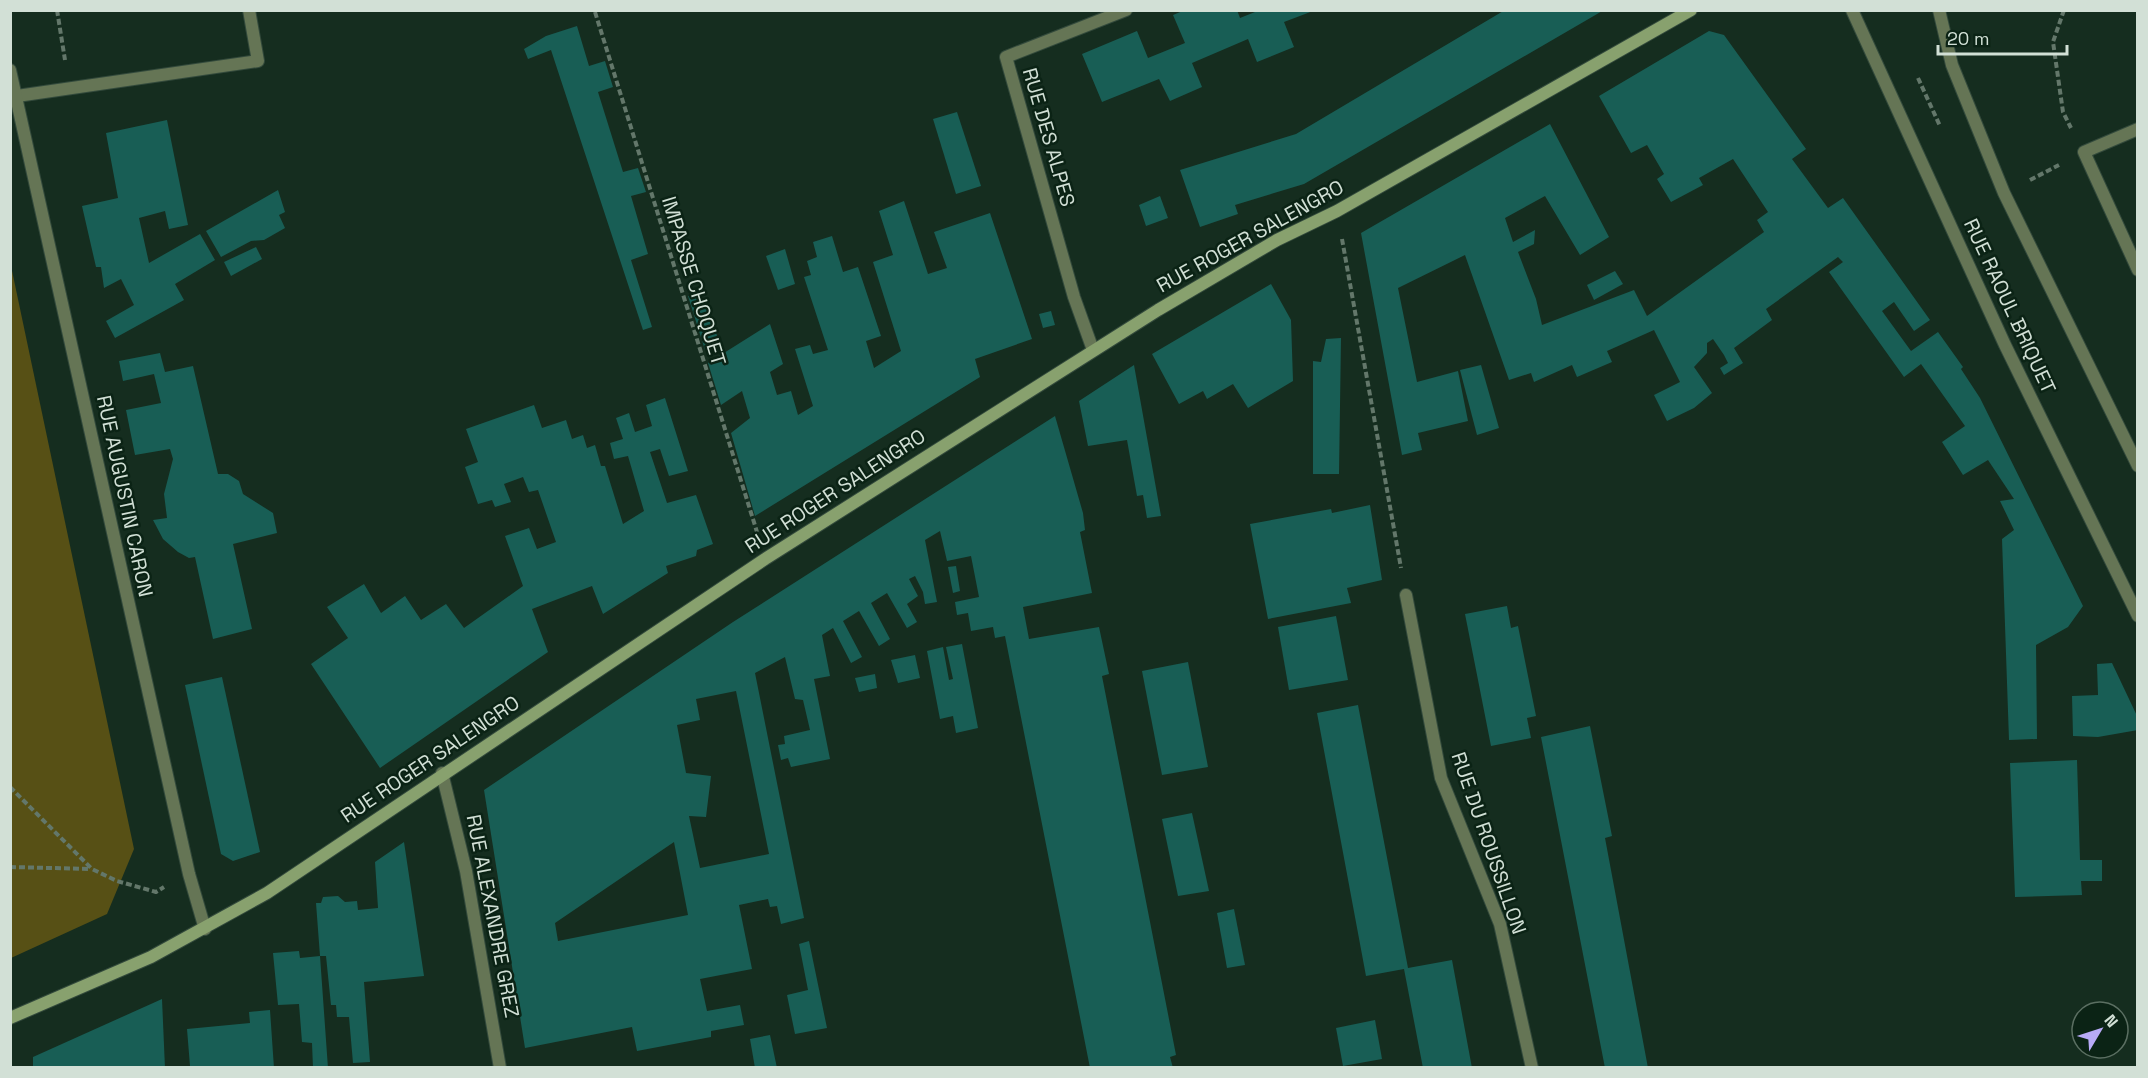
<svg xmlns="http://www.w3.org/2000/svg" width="2148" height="1078" viewBox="0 0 2148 1078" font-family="'Space Grotesk',sans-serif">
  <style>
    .green { fill: #575015 }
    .building { fill: #185e55; fill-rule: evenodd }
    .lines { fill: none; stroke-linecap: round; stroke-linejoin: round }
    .service-casing { stroke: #334a3c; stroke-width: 14 }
    .minor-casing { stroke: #334a3c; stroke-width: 14 }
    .tertiary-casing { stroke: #334a3c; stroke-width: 14 }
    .secondary-casing { stroke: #334a3c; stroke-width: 14 }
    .path { stroke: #63776a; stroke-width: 4; stroke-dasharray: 6 3; stroke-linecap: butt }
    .service { stroke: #657555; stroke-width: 12 }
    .minor { stroke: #657555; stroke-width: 12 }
    .tertiary { stroke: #657555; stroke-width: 12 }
    .secondary { stroke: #88a16e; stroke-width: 12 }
    .labels { text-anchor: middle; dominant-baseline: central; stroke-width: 5; stroke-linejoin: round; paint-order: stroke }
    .street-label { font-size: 20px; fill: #d2e0d6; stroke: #0b2315 }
  </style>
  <rect width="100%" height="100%" fill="#152d1f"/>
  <polygon class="green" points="11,266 134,849 107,914 11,958"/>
  <g class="building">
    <polygon points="1185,10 1237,10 1240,18 1260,10 1313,11 1284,22 1294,47 1257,62 1248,39 1192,63 1202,87 1170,101 1159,79 1102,102 1082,54 1137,31 1148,58 1185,43 1173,15"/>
    <polygon points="1505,10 1604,10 1304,184 1235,205 1238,214 1200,227 1180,170 1296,134"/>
    <polygon points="577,26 589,66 605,61 613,87 598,92 623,172 638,168 646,192 631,196 648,254 631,260 652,327 643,330 551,50 528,59 524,49 546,36"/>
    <polygon points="1709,31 1724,35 1806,149 1792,159 1828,208 1843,198 1930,320 1914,331 1894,302 1882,311 1911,351 1938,332 1963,367 1961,369 1980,398 2083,606 2068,627 2036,645 2037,739 2009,740 2002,539 2014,530 2000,501 2014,499 1988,460 1963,475 1942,442 1965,426 1921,364 1904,377 1829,272 1843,262 1838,257 1766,309 1772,320 1734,348 1743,363 1724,375 1720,368 1728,363 1724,355 1713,339 1707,343 1707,353 1694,367 1712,393 1694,408 1667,421 1654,395 1680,382 1654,330 1607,351 1612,362 1577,377 1572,365 1534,382 1531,373 1509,380 1465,255 1398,288 1417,382 1458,371 1468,421 1418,433 1422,450 1402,455 1361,233 1550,124 1609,237 1580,255 1545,196 1505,218 1513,242 1535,230 1534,244 1518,252 1536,299 1542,325 1634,290 1647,316 1764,232 1757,220 1768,212 1733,159 1699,178 1703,185 1671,202 1657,179 1664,174 1647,145 1631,153 1599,96"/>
    <polygon points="957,112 981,186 956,194 933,119"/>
    <polygon points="167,120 188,225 169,229 165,211 139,218 149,263 200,234 215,260 175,284 184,300 115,338 106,321 134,305 121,279 104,288 101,267 96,267 82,206 118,198 106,133"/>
    <polygon points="278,190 285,212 279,215 285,228 264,240 251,241 221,257 206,231"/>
    <polygon points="1160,196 1168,218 1146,226 1139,205"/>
    <polygon points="904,201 928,274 947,268 934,232 990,213 1032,339 975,359 980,377 755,516 731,433 750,418 742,391 721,405 708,363 770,324 783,364 770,372 777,395 791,391 798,415 813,406 795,349 810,345 813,354 828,350 804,277 811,275 807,261 817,257 813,242 832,236 843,272 858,267 881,336 866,341 874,368 901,351 873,262 893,255 879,211"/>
    <polygon points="256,247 262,259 231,276 224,262"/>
    <polygon points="785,249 795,284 778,290 766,256"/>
    <polygon points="1615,271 1623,284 1594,300 1587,285"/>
    <polygon points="1271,284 1291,320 1293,381 1248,408 1233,384 1207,399 1203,391 1179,404 1152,354"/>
    <polygon points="696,294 698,303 706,301 719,342 705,350 688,296"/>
    <polygon points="1051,311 1055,325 1043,328 1039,314"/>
    <polygon points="1341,338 1339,474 1313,474 1313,361 1321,362 1326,339"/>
    <polygon points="160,353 165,372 193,366 218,474 228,474 239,481 243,494 273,513 277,533 233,544 252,629 213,639 195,557 189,558 178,552 163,539 153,520 167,518 164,494 173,459 170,449 135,455 126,410 161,403 154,374 123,381 119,361"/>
    <polygon points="1134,365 1161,516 1147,518 1143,495 1137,496 1127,440 1088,446 1079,401"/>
    <polygon points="1481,365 1499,428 1477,435 1460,370"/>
    <polygon points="665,398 688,471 669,476 660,449 650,452 667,503 696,495 713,544 697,550 696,556 666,566 668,573 603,614 592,586 532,609 548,652 380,768 311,664 348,638 327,607 364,584 381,613 405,596 421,620 446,604 464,628 523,586 505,536 529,528 537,549 556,542 538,490 529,492 523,477 504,484 511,502 495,507 492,500 478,504 465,467 478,462 466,429 534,405 542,428 566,420 572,439 583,435 587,448 595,445 601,466 605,466 623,524 644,511 628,456 614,459 610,443 623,439 616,418 629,413 635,432 652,426 646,405"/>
    <path d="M 1055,416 L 1083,513 L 1085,530 L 1080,532 L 1092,593 L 1023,607 L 1029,639 L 1099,627 L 1109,674 L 1102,676 L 1176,1055 L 1170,1057 L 1173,1068 L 1090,1068 L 1005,636 L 995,638 L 993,627 L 971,631 L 968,613 L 957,615 L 955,602 L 979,597 L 971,556 L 947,561 L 940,531 L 925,540 L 937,602 L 925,604 L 923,592 L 915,576 L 909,579 L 918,596 L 907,604 L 917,622 L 907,628 L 887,593 L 871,603 L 890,639 L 879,646 L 859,611 L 843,621 L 862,657 L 851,663 L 833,628 L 822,635 L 830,676 L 814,679 L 830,759 L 791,767 L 788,758 L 781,760 L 778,745 L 785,744 L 784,736 L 810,730 L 803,700 L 795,699 L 785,657 L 755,673 L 804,918 L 781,924 L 777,906 L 770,907 L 768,899 L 739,905 L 752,969 L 700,979 L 707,1011 L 740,1005 L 744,1025 L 711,1031 L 711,1037 L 637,1051 L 632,1027 L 525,1048 L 484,790 L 733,622 ZM 736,691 L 769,854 L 700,868 L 689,816 L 706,817 L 711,776 L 686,773 L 677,725 L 700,720 L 696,699 ZM 674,842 L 688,915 L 558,941 L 555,923 Z"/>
    <polygon points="1370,505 1382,580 1347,588 1351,603 1268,619 1250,524 1331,509 1332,513"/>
    <polygon points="956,566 960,591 953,593 948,567"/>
    <polygon points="1507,606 1511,628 1518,626 1536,716 1527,718 1531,738 1491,746 1465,614"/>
    <polygon points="1336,616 1348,680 1289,690 1278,627"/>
    <polygon points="962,644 978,728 956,733 953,716 940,719 927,651 943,647 949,680 953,679 946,647"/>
    <polygon points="915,655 920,678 898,683 891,660"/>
    <polygon points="1188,662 1208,767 1162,775 1142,671"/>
    <polygon points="2112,663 2138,718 2138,730 2098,737 2073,736 2072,696 2098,695 2097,664"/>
    <polygon points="875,674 877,688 859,692 855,678"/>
    <polygon points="222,677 260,852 233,861 221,854 185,685"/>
    <polygon points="1358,705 1408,968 1452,960 1472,1068 1423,1068 1404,969 1366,976 1317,713"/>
    <polygon points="1590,726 1612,836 1605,838 1648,1068 1605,1068 1541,737"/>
    <polygon points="2077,760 2080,860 2102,860 2102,881 2081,881 2082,895 2015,897 2010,763"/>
    <polygon points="1192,813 1209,891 1178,896 1162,819"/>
    <polygon points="404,842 424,976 364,982 370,1062 353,1063 349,1017 337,1017 336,1005 331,1005 326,956 320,956 328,1068 313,1068 312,1043 302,1042 299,1004 278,1005 273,953 299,951 300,958 320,956 316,903 321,903 323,897 338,896 345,902 357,901 358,910 378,908 375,862"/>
    <polygon points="1234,909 1245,965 1227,968 1217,913"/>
    <polygon points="809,941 827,1028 795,1034 787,995 808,990 799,944"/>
    <polygon points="162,999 165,1068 33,1068 33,1057"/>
    <polygon points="270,1010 274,1068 190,1066 187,1029 250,1023 249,1012"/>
    <polygon points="1375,1020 1382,1059 1343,1066 1336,1028"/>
    <polygon points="770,1035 777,1068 755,1068 750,1039"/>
  </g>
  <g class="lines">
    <g class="service-casing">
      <polyline id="service" points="1939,10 1952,65 2004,193 2138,466"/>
    </g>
    <g class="minor-casing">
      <g id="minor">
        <polyline points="17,96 258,61 249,10"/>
        <polyline points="2138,129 2084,152 2138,270"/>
        <polyline points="1093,350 1074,297 1006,57 1126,10"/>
        <polyline points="1406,595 1441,778 1500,924 1532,1068"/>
        <polyline points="442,773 466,871 500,1068"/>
      </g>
    </g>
    <g class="tertiary-casing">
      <g id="tertiary">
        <polyline points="1852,10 2005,345 2138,616"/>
        <polyline points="10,70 189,874 205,929"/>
      </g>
    </g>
    <g class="secondary-casing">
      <polyline id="secondary" points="10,1018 151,957 267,893 765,559 1158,310 1277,240 1337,211 1691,10"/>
    </g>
    <g class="path">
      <polyline points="57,10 65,60"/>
      <polyline points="2064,10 2053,42 2063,112 2071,128"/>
      <polyline points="595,12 757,532"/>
      <polyline points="1918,78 1940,126"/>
      <polyline points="2030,180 2059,165"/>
      <polyline points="1342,239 1401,568"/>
      <polyline points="10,787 92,869 117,881 156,892 164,887"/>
      <polyline points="10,867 91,869"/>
    </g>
    <use href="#service" class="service"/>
    <use href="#minor" class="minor"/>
    <use href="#tertiary" class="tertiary"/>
    <use href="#secondary" class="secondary"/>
  </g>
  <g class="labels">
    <g class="street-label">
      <text transform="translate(1049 137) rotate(74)">RUE DES ALPES</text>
      <text transform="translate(1250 236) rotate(-29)">RUE ROGER SALENGRO</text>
      <text transform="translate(694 281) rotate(73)">IMPASSE CHOQUET</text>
      <text transform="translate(2010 306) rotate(65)">RUE RAOUL BRIQUET</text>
      <text transform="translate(835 491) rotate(-33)">RUE ROGER SALENGRO</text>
      <text transform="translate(125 496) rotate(78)">RUE AUGUSTIN CARON</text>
      <text transform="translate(430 759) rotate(-34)">RUE ROGER SALENGRO</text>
      <text transform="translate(1489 843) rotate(71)">RUE DU ROUSSILLON</text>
      <text transform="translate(493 916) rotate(79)">RUE ALEXANDRE GREZ</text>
    </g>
  </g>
  <rect width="2148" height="1078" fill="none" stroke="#d2e0d6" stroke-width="24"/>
  <g transform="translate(2100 1030) rotate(51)"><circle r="28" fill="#0b2315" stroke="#5b6f62" stroke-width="1.5"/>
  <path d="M0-4.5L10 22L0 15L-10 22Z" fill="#b8abf7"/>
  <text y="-9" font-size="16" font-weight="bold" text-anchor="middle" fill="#d2e0d6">N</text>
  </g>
  <path d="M1938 45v9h129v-9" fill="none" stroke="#d2e0d6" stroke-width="3"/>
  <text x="1947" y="45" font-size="18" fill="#d2e0d6" stroke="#0b2315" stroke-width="4.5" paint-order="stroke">20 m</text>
</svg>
